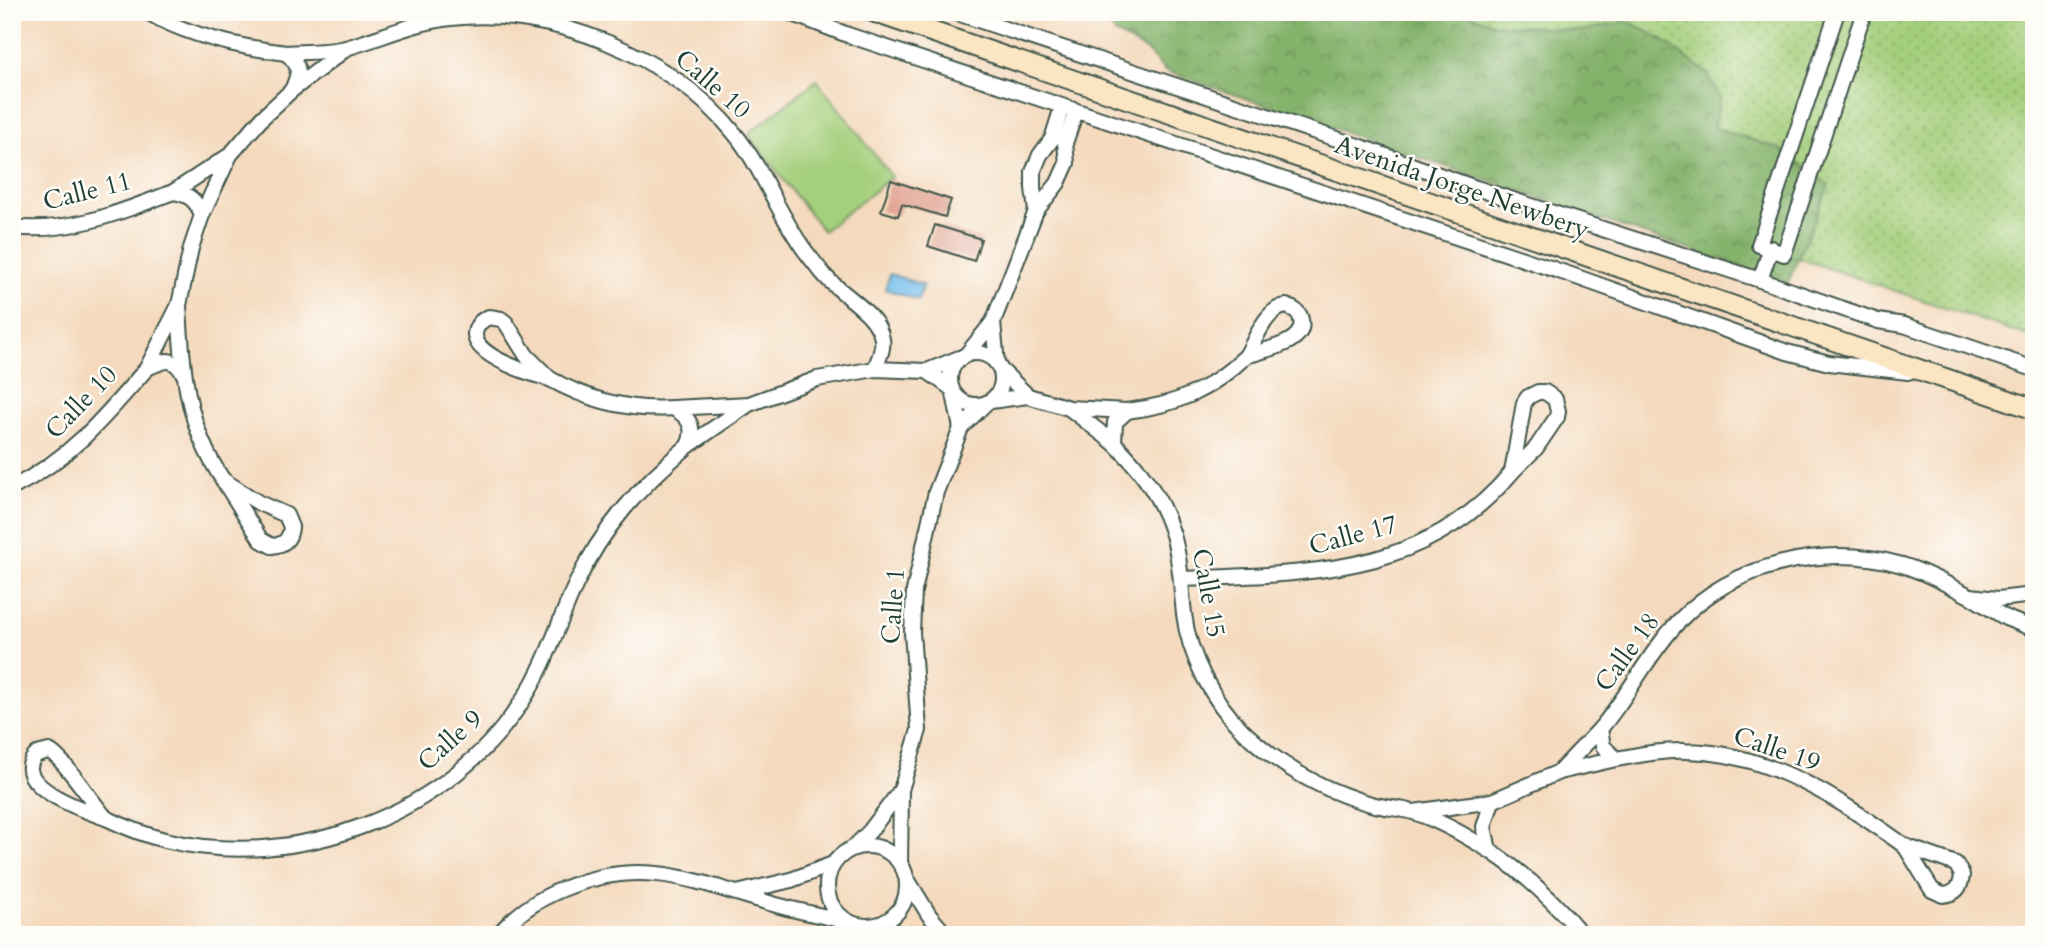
<svg xmlns="http://www.w3.org/2000/svg" width="2046" height="947" viewBox="0 0 2046 947" font-family="Cardo,serif">
  <style>
    .grass { fill: url(#grass-dots); stroke: #628658; stroke-width: 2 }
    .forest { fill: url(#forest-crowns); stroke: #517850; stroke-width: 2 }
    .garden { fill: #a4cf7b; stroke: #628658; stroke-width: 2 }
    .water { fill: #73beec; stroke: #497e90; stroke-width: 2 }
    .building { fill: #e1a393 }
    .lines { fill: none; stroke-linecap: round; stroke-linejoin: round }
    .minor-casing { stroke: #3f5448; stroke-width: 18 }
    .secondary-casing { stroke: #3f5448; stroke-width: 23 }
    .minor { stroke: #fff; stroke-width: 14 }
    .secondary { stroke: #fbe6c4; stroke-width: 19 }
    .labels { text-anchor: middle; dominant-baseline: central; stroke-width: 5; stroke-linejoin: round; paint-order: stroke }
    .street-label { font-size: 26px; fill: #1f3d34; stroke: #fdfcf7 }
  </style>
  <defs>
    <pattern id="grass-dots" width="8" height="8" patternUnits="userSpaceOnUse" patternTransform="scale(1.75)"><rect width="8" height="8" fill="#a4cf7b"/><path d="M2 2h.1M6 6h.1" fill="none" stroke="#85a966" stroke-width="1.8" stroke-linecap="round"/></pattern>
    <pattern id="forest-crowns" width="20" height="18" patternUnits="userSpaceOnUse" patternTransform="scale(1.75)"><rect width="20" height="18" fill="#83b26b"/><path d="M2 6a3 3 0 1 1 6 0M12 15a3 3 0 1 1 6 0" fill="none" stroke="#6b9259"/></pattern>
  </defs>
  <rect width="100%" height="100%" fill="#fdfcf7"/>
  <filter id="ink" filterUnits="userSpaceOnUse"><feTurbulence type="fractalNoise" baseFrequency=".0143" numOctaves="2"/><feDisplacementMap in="SourceGraphic" scale="14" xChannelSelector="R" yChannelSelector="G"/><feConvolveMatrix kernelMatrix="1 2 1 2 8 2 1 2 1" color-interpolation-filters="sRGB"/></filter>
  <filter id="wash" filterUnits="userSpaceOnUse"><feTurbulence type="fractalNoise" baseFrequency=".00686" numOctaves="4" result="noise"/><feDisplacementMap in="SourceGraphic" scale="28" xChannelSelector="R" yChannelSelector="G"/><feGaussianBlur stdDeviation="1.57" result="paint"/><feColorMatrix in="noise" values="0 0 0 0 0 0 0 0 0 0 0 0 0 0 0 0 0 1.4 0 .05"/><feComposite in="paint" operator="in"/></filter>
  <g filter="url(#wash)">
    <rect width="100%" height="100%" fill="#f4d9bc"/>
    <polygon class="grass" points="1115,12 2034,12 2034,338 1111,25"/>
    <polygon class="forest" points="1102,12 1463,12 1495,24 1582,31 1628,21 1658,37 1707,73 1721,98 1713,127 1780,149 1829,185 1788,283 1165,71 1147,51 1115,33"/>
    <polygon class="garden" points="817,80 892,177 823,231 748,134"/>
    <polygon class="water" points="890,274 923,285 918,300 885,289"/>
    <g id="blocks">
      <g class="building">
        <polygon points="891,180 951,200 945,217 902,204 898,216 881,211"/>
        <polygon points="935,225 981,239 974,261 928,246"/>
      </g>
    </g>
  </g>
  <g filter="url(#ink)">
    <use href="#blocks" fill-opacity="0" stroke="#3f5448" stroke-width="2"/>
    <g class="lines">
      <g class="minor-casing">
        <g id="minor">
          <path d="M 147,12 C 188,36 238,47 286,53"/>
          <polyline points="788,12 848,35 1571,275 1787,352 1829,363 1908,372"/>
          <polyline points="954,12 1364,148 1476,188 1760,280 1878,321 1904,325 2034,369"/>
          <polyline points="1837,12 1759,245 1784,254 1864,12"/>
          <path d="M 347,48 L 292,90 C 300,72 301,66 286,53 C 306,51 330,53 349,47 C 383,37 415,22 451,18 C 550,6 673,56 735,134 C 764,170 778,215 806,252 C 813,261 819,269 826,277 C 843,296 878,313 882,339 C 884,349 878,360 875,369"/>
          <polyline points="1062,107 1052,139 1040,155 1033,172 1033,188 1036,211 1058,183 1067,163 1065,143 1076,111"/>
          <path d="M 230,155 L 173,192 C 189,194 196,200 202,215 L 230,155 L 263,117 L 292,90"/>
          <path d="M 12,227 C 69,234 121,212 173,192"/>
          <polyline points="1760,280 1771,248"/>
          <polyline points="179,305 191,248 202,215"/>
          <path d="M 1286,306 C 1294,309 1300,312 1301,320 C 1307,344 1262,350 1246,356 C 1256,340 1265,309 1286,306 Z"/>
          <path d="M 489,317 L 501,319 L 506,323 L 526,355 L 550,379 C 532,374 474,357 475,334 C 476,325 481,320 489,317 Z"/>
          <polyline points="993,322 1036,211"/>
          <circle cx="976" cy="379" r="26"/>
          <polyline points="967,354 993,322 997,364"/>
          <path d="M 185,376 C 173,356 167,359 147,368 L 179,305 C 182,369 186,425 223,480"/>
          <path d="M 550,379 C 588,400 629,411 673,408"/>
          <polyline points="951,388 927,371 959,358"/>
          <polygon points="1538,392 1545,392 1555,399 1558,411 1557,417 1536,448 1512,472 1524,403 1528,397"/>
          <polyline points="954,394 961,428 985,404"/>
          <polyline points="1028,396 1069,408 1127,411 1115,422 1114,443 1069,408"/>
          <polyline points="991,401 1028,396 1001,370"/>
          <path d="M 749,404 L 673,408 C 690,417 696,428 688,446 L 749,404 L 817,379 L 875,369 L 927,371"/>
          <path d="M 1127,411 C 1177,405 1209,391 1246,356"/>
          <path d="M 1114,443 C 1141,469 1162,498 1173,535 C 1181,562 1181,588 1184,614 C 1189,656 1213,702 1243,731 C 1280,767 1322,790 1371,804 C 1385,808 1400,808 1413,812 C 1439,820 1466,836 1489,850 L 1484,827 L 1492,801 L 1414,812"/>
          <path d="M 223,480 L 259,503 L 286,515 L 291,527 C 290,539 284,545 272,546 L 261,540 Z"/>
          <path d="M 12,488 C 71,458 105,417 147,368"/>
          <path d="M 1182,579 C 1305,573 1425,577 1512,472"/>
          <polyline points="2034,595 1998,599 1970,596 2006,618 2034,629"/>
          <path d="M 1600,729 C 1629,695 1648,654 1679,621 C 1734,563 1826,543 1902,565 C 1926,572 1948,585 1970,596"/>
          <path d="M 49,751 C 62,756 94,805 106,818 C 85,811 6,784 37,754 Z"/>
          <path d="M 1616,759 C 1639,755 1662,750 1686,751 C 1770,752 1840,800 1905,846"/>
          <polyline points="901,790 919,730 912,632 914,591 936,492 961,428"/>
          <polyline points="1492,801 1559,772 1616,759 1603,746 1600,729 1559,772"/>
          <path d="M 106,818 C 125,827 144,835 165,840 C 297,872 450,814 523,700 C 547,663 558,623 576,584 C 602,528 641,485 688,446"/>
          <path d="M 1905,846 L 1956,864 L 1962,875 C 1961,887 1956,894 1943,895 L 1932,890 Z"/>
          <circle cx="867" cy="886" r="40"/>
          <polyline points="853,848 870,831 901,790 900,864"/>
          <path d="M 1489,850 C 1525,874 1555,901 1582,935"/>
          <polyline points="907,879 929,915 946,935"/>
          <polyline points="737,893 791,880 833,864"/>
          <path d="M 498,935 C 515,915 538,899 563,889 C 647,854 699,884 780,906 C 802,912 825,916 847,922"/>
        </g>
      </g>
      <g class="secondary-casing">
        <polyline id="secondary" points="874,12 2034,409"/>
      </g>
      <use href="#minor" class="minor"/>
      <use href="#secondary" class="secondary"/>
    </g>
  </g>
  <g class="labels">
    <g class="street-label">
      <text transform="translate(713 84) rotate(41)">Calle 10</text>
      <text transform="translate(1462 187) rotate(19)">Avenida Jorge Newbery</text>
      <text transform="translate(87 191) rotate(-14)">Calle 11</text>
      <text transform="translate(81 402) rotate(-46)">Calle 10</text>
      <text transform="translate(1353 535) rotate(-15)">Calle 17</text>
      <text transform="translate(1209 593) rotate(80)">Calle 15</text>
      <text transform="translate(893 606) rotate(-86)">Calle 1</text>
      <text transform="translate(1627 652) rotate(-54)">Calle 18</text>
      <text transform="translate(450 740) rotate(-42)">Calle 9</text>
      <text transform="translate(1777 749) rotate(19)">Calle 19</text>
    </g>
  </g>
  <rect width="2046" height="947" fill="none" stroke="#fdfcf7" stroke-width="42"/>
</svg>
